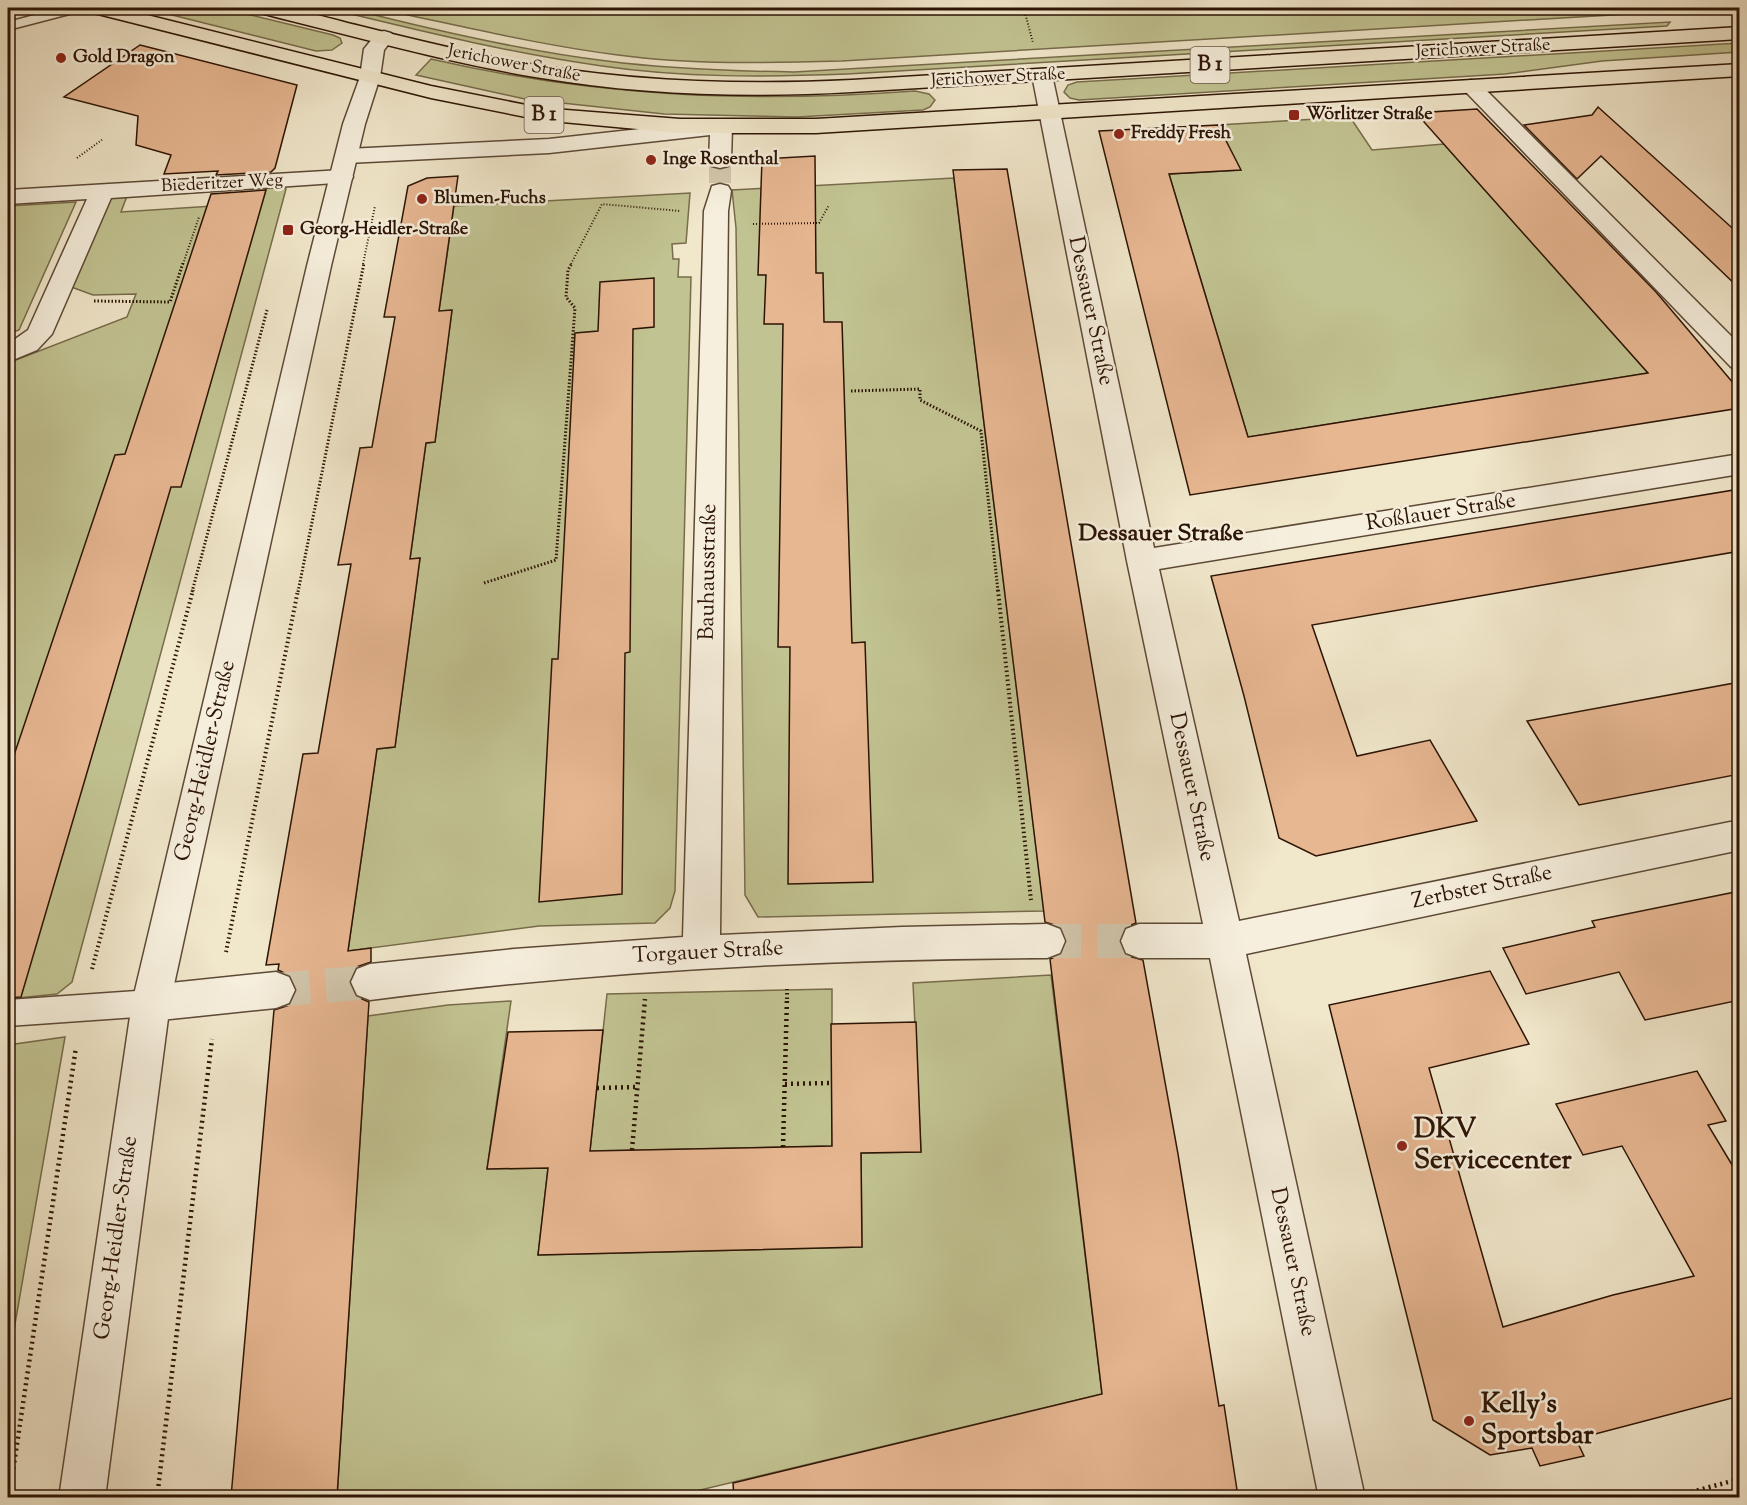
<svg xmlns="http://www.w3.org/2000/svg" width="1747" height="1505" viewBox="0 0 1747 1505" font-family="'Sorts Mill Goudy',serif">
  <style>
    .green { fill: #c2c392; stroke: #776c4b; stroke-width: 1.5 }
    .building { fill: #e7b792; stroke: #2c1404; stroke-width: 1.5 }
    .lines { fill: none; stroke-linecap: round; stroke-linejoin: round }
    .minor-tunnel-far1 { stroke: #d3c7ad; stroke-width: 22; stroke-dasharray: 22 10; stroke-linecap: butt }
    .minor-tunnel { stroke: #d3c7ad; stroke-width: 34; stroke-dasharray: 34 16; stroke-linecap: butt }
    .service-casing { stroke: #5d4936; stroke-width: 3 }
    .minor-casing { stroke: #5d4936; stroke-width: 3 }
    .tertiary-casing { stroke: #5d4936; stroke-width: 3 }
    .primary-casing { stroke: #2c1404; stroke-width: 3 }
    .path-far3 { stroke: #2c1404; stroke-width: 2; stroke-dasharray: 1 2; stroke-linecap: butt }
    .path-far2 { stroke: #2c1404; stroke-width: 3; stroke-dasharray: 1.5 2; stroke-linecap: butt }
    .path-far1 { stroke: #2c1404; stroke-width: 4; stroke-dasharray: 1.5 3; stroke-linecap: butt }
    .path { stroke: #2c1404; stroke-width: 4.5; stroke-dasharray: 2 4; stroke-linecap: butt }
    .service { fill: #f6efdd; fill-rule: evenodd }
    .minor { fill: #f6efdd; fill-rule: evenodd }
    .tertiary { fill: #f6efdd; fill-rule: evenodd }
    .primary { fill: #f1e7cb; fill-rule: evenodd }
    .poi-dot { fill: #8f2418; stroke: #f6efdd; stroke-width: 2 }
    .labels { text-anchor: middle; dominant-baseline: central; stroke-width: 5; stroke-linejoin: round; paint-order: stroke }
    .far-street-label { font-size: 18px; fill: #2c1404; stroke: #f6efdd }
    .far-poi-label { font-size: 18px; font-weight: bold; fill: #2c1404; stroke: #f6efdd; text-anchor: start }
    .shield { fill: #f6efdd; stroke: #695645; stroke-width: 1.5 }
    .shield-label { font-size: 21px; font-weight: bold; fill: #2c1404 }
    .street-label { font-size: 22px; fill: #2c1404; stroke: #f6efdd }
    .neighbourhood-label { font-size: 24px; font-weight: bold; fill: #2c1404; stroke: #f6efdd }
    .near-poi-label { font-size: 27px; font-weight: bold; fill: #2c1404; stroke: #f6efdd; text-anchor: start }
  </style>
  <rect width="100%" height="100%" fill="#f1e7cb"/>
  <filter id="stains"><feTurbulence type="fractalNoise" baseFrequency=".00333" numOctaves="4"/><feColorMatrix values="0 0 0 0 .2 0 0 0 0 .09 0 0 0 0 .02 0 0 0 .5 -.17"/></filter>
  <radialGradient id="worn" r=".72"><stop offset=".6" stop-color="#630" stop-opacity="0"/><stop offset="1" stop-color="#630" stop-opacity=".3"/></radialGradient>
  <g class="green">
    <polygon points="144,8 222,8 333,35 340,38 342,43 332,50 316,51"/>
    <path d="M 326,8 L 347,8 C 429,29 522,51 607,61 C 668,69 731,71 794,72 L 1670,22 L 1667,26 L 847,74 C 766,77 683,78 602,66 C 509,53 417,30 326,8 Z"/>
    <path d="M 411,8 L 1674,8 L 1678,11 L 842,61 C 768,63 692,65 618,55 C 546,46 474,29 403,14 Z"/>
    <polygon points="1739,43 1739,52 1602,61 1505,74 1079,100 1070,98 1064,92 1068,85 1077,82"/>
    <path d="M 431,59 C 596,97 748,103 915,91 L 929,94 L 935,100 L 930,107 L 923,110 L 797,117 L 664,114 L 525,99 L 416,75 Z"/>
    <polygon points="1350,117 1372,150 1444,144 1648,373 1248,437 1169,174 1240,170 1218,125"/>
    <polygon points="954,178 1044,911 758,917 745,895 736,228 732,190"/>
    <polygon points="280,187 286,189 72,982 57,994 8,999 8,363 127,317 136,294 93,295 66,285 102,202 112,197 127,196 121,212 261,203 266,188"/>
    <polygon points="690,193 686,243 672,244 673,259 679,259 678,277 691,277 675,891 670,908 655,923 539,926 348,951 377,749 395,747 420,558 410,559 426,443 435,442 452,310 439,311 454,206"/>
    <polygon points="76,202 19,330 8,334 8,206"/>
    <polygon points="1051,975 1102,1394 671,1497 337,1498 368,1016 448,1005 511,1001 487,1169 548,1168 538,1255 862,1247 861,1153 921,1152 913,983"/>
    <polygon points="832,989 832,1146 590,1151 607,994"/>
    <polygon points="65,1037 8,1364 8,1045"/>
  </g>
  <g class="building">
    <polygon points="140,45 297,85 275,168 271,172 216,175 218,171 164,174 171,155 136,145 138,116 64,97"/>
    <polygon points="1598,107 1740,235 1740,289 1601,156 1577,179 1524,125 1592,115"/>
    <polygon points="1477,109 1656,292 1740,391 1740,408 1190,495 1099,131 1218,125 1241,170 1169,174 1248,437 1648,373 1416,113"/>
    <polygon points="815,156 816,273 823,273 824,322 842,322 852,643 865,642 873,882 788,884 790,647 778,647 783,324 764,324 766,275 758,275 762,159"/>
    <polygon points="1007,169 1136,923 1124,928 1119,942 1125,955 1143,960 1178,1154 1219,1406 1224,1405 1237,1490 1207,1497 734,1497 733,1483 1102,1394 1050,959 1062,954 1067,940 1061,927 1045,922 953,170"/>
    <polygon points="458,176 439,311 452,310 435,442 426,443 410,559 420,558 395,747 377,749 348,951 371,948 371,962 356,967 349,981 355,996 369,1002 337,1497 231,1497 274,1010 290,1005 297,991 291,976 278,970 279,964 266,965 303,754 318,753 327,701 351,564 338,565 360,448 372,447 395,317 384,317 408,186 427,178"/>
    <polygon points="266,190 181,487 171,487 21,997 8,998 8,773 115,455 125,454 211,194"/>
    <polygon points="654,278 654,327 633,329 630,652 625,653 622,894 539,902 552,659 558,659 575,333 598,331 600,282"/>
    <polygon points="1740,489 1740,551 1312,625 1357,756 1430,740 1477,821 1316,856 1279,838 1244,696 1211,576"/>
    <polygon points="1740,682 1740,774 1579,805 1527,721"/>
    <polygon points="1740,891 1740,1000 1645,1020 1619,972 1526,994 1503,948 1595,927 1592,921"/>
    <polygon points="1490,971 1529,1044 1429,1068 1503,1327 1613,1295 1694,1276 1622,1146 1583,1155 1556,1104 1697,1071 1726,1121 1708,1125 1740,1178 1740,1396 1576,1439 1584,1456 1540,1466 1532,1448 1490,1455 1433,1420 1329,1005"/>
    <polygon points="916,1022 921,1152 861,1153 862,1247 538,1255 548,1168 487,1169 508,1032 603,1030 590,1151 832,1146 831,1024"/>
  </g>
  <g class="lines">
    <polyline class="minor-tunnel-far1" points="720,161 720,191"/>
    <g class="minor-tunnel">
      <polyline points="1047,941 1139,941"/>
      <polyline points="276,990 370,982"/>
    </g>
    <g class="service-casing">
      <g id="service">
        <polygon points="61,8 83,8 81,11 8,30 8,22"/>
        <polygon points="151,990 161,994 165,1003 161,1012 151,1016 8,1026 8,1000"/>
      </g>
    </g>
    <g class="minor-casing">
      <g id="minor">
        <polygon points="1042,69 1049,71 1052,75 1154,548 1740,454 1740,474 1159,569 1239,921 1740,820 1740,850 1246,954 1365,1498 1319,1498 1210,958 1139,958 1126,953 1121,941 1126,929 1139,924 1203,924 1127,561 1032,75 1035,71"/>
        <polygon points="1471,80 1478,82 1740,345 1740,370 1731,367 1464,90 1461,86 1464,82"/>
        <polygon points="721,120 729,122 732,127 731,161 728,166 720,168 712,166 709,161 710,135 549,153 347,163 339,161 336,156 339,151 347,149 549,139"/>
        <polygon points="342,170 350,172 353,177 350,182 111,198 52,334 37,350 8,362 8,344 28,330 87,199 8,204 8,190"/>
        <path d="M 720,184 L 728,186 L 731,191 L 728,211 L 720,935 L 902,927 L 1047,924 L 1060,929 L 1065,941 L 1060,953 L 1047,958 C 821,959 594,971 370,1000 L 357,995 L 351,982 L 357,969 L 370,964 L 514,949 L 683,937 L 704,211 L 712,186 Z"/>
        <polygon points="276,972 289,977 295,990 289,1003 276,1008 151,1021 138,1016 132,1003 138,990 151,985"/>
      </g>
    </g>
    <g class="tertiary-casing">
      <polygon id="tertiary" points="384,31 391,33 394,37 384,50 380,77 365,124 331,266 170,1003 105,1498 59,1498 132,1003 307,266 343,124 360,77 364,49 377,33"/>
    </g>
    <g class="primary-casing">
      <g id="primary">
        <polygon points="87,8 119,8 431,86 541,108 680,119 816,119 1740,64 1740,76 816,133 680,133 541,120 431,98 90,12"/>
        <path d="M 253,8 C 289,4 325,18 360,26 C 404,37 449,48 493,57 C 611,81 732,86 852,80 L 1740,27 L 1740,39 L 852,92 C 746,98 640,95 535,77 C 441,61 349,35 256,12 Z"/>
      </g>
    </g>
    <g class="path-far3">
      <polyline points="889,8 949,10 1156,8"/>
      <polyline points="1024,9 1033,43"/>
      <polyline points="77,158 103,139"/>
      <polyline points="753,224 819,223 829,205"/>
      <polyline points="183,264 199,217"/>
      <polyline points="363,264 375,206"/>
      <polyline points="571,264 602,204 680,211"/>
    </g>
    <g class="path-far2">
      <polyline points="94,301 170,302 183,263"/>
      <polyline points="851,391 920,389 920,400 981,431 998,592"/>
      <polyline points="484,583 556,560 575,308 566,297 568,270 572,263"/>
      <polyline points="192,592 267,310"/>
      <polyline points="298,592 364,263"/>
    </g>
    <g class="path-far1">
      <polyline points="998,590 1031,900"/>
      <polyline points="226,952 298,590"/>
      <polyline points="92,969 193,590"/>
      <polyline points="787,999 787,989"/>
    </g>
    <g class="path">
      <polyline points="785,1084 832,1083"/>
      <polyline points="597,1088 638,1087"/>
      <polyline points="783,1147 787,997"/>
      <polyline points="632,1150 645,999"/>
      <polyline points="9,1498 76,1047"/>
      <polyline points="157,1498 212,1039"/>
      <polyline points="1668,1498 1740,1479"/>
    </g>
    <use href="#service" class="service"/>
    <use href="#minor" class="minor"/>
    <use href="#tertiary" class="tertiary"/>
    <use href="#primary" class="primary"/>
  </g>
  <g class="poi-dot">
    <circle cx="61" cy="58" r="6"/>
    <rect x="1288" y="109" width="12" height="12" rx="3"/>
    <circle cx="1119" cy="134" r="6"/>
    <circle cx="651" cy="160" r="6"/>
    <circle cx="422" cy="199" r="6"/>
    <rect x="282" y="224" width="12" height="12" rx="3"/>
    <circle cx="1402" cy="1146" r="6"/>
    <circle cx="1469" cy="1421" r="6"/>
  </g>
  <g class="labels">
    <g class="far-street-label">
      <text transform="translate(1483 49) rotate(-3)">Jerichower Straße</text>
      <text transform="translate(514 64) rotate(11)">Jerichower Straße</text>
      <text transform="translate(998 78) rotate(-3)">Jerichower Straße</text>
      <text transform="translate(222 184) rotate(-3)">Biederitzer Weg</text>
    </g>
    <g class="far-poi-label">
      <text x="73" y="58">Gold Dragon</text>
      <text x="1306" y="115">Wörlitzer Straße</text>
      <text x="1131" y="134">Freddy Fresh</text>
      <text x="663" y="160">Inge Rosenthal</text>
      <text x="434" y="199">Blumen-Fuchs</text>
      <text x="300" y="230">Georg-Heidler-Straße</text>
    </g>
    <g class="shield">
      <rect x="1190.5" y="47" width="39" height="36" rx="4.5"/>
      <rect x="524.5" y="97" width="39" height="36" rx="4.5"/>
    </g>
    <g class="shield-label">
      <text x="1210" y="65">B 1</text>
      <text x="544" y="115">B 1</text>
    </g>
    <g class="street-label">
      <text transform="translate(1090 311) rotate(78)">Dessauer Straße</text>
      <text transform="translate(1441 513) rotate(-9)">Roßlauer Straße</text>
      <text transform="translate(709 572) rotate(-89)">Bauhausstraße</text>
      <text transform="translate(206 761) rotate(-77)">Georg-Heidler-Straße</text>
      <text transform="translate(1191 787) rotate(78)">Dessauer Straße</text>
      <text transform="translate(1482 888) rotate(-12)">Zerbster Straße</text>
      <text transform="translate(708 953) rotate(-3)">Torgauer Straße</text>
      <text transform="translate(117 1238) rotate(-82)">Georg-Heidler-Straße</text>
      <text transform="translate(1292 1262) rotate(78)">Dessauer Straße</text>
    </g>
    <g class="neighbourhood-label">
      <text x="1161" y="534">Dessauer Straße</text>
    </g>
    <g class="near-poi-label">
      <text x="1414" y="1130">DKV<tspan x="1414" dy="31">Servicecenter</tspan></text>
      <text x="1481" y="1405">Kelly's<tspan x="1481" dy="31">Sportsbar</tspan></text>
    </g>
  </g>
  <rect width="1747" height="1505" fill="none" stroke="#f1e7cb" stroke-width="30"/>
  <rect x="9" y="9" width="1729" height="1487" fill="none" stroke="#2c1404" stroke-width="3"/>
  <rect x="15" y="15" width="1717" height="1475" fill="none" stroke="#2c1404" stroke-width="1.5"/>
  <rect width="100%" height="100%" filter="url(#stains)"/>
  <rect width="100%" height="100%" fill="url(#worn)"/>
</svg>
